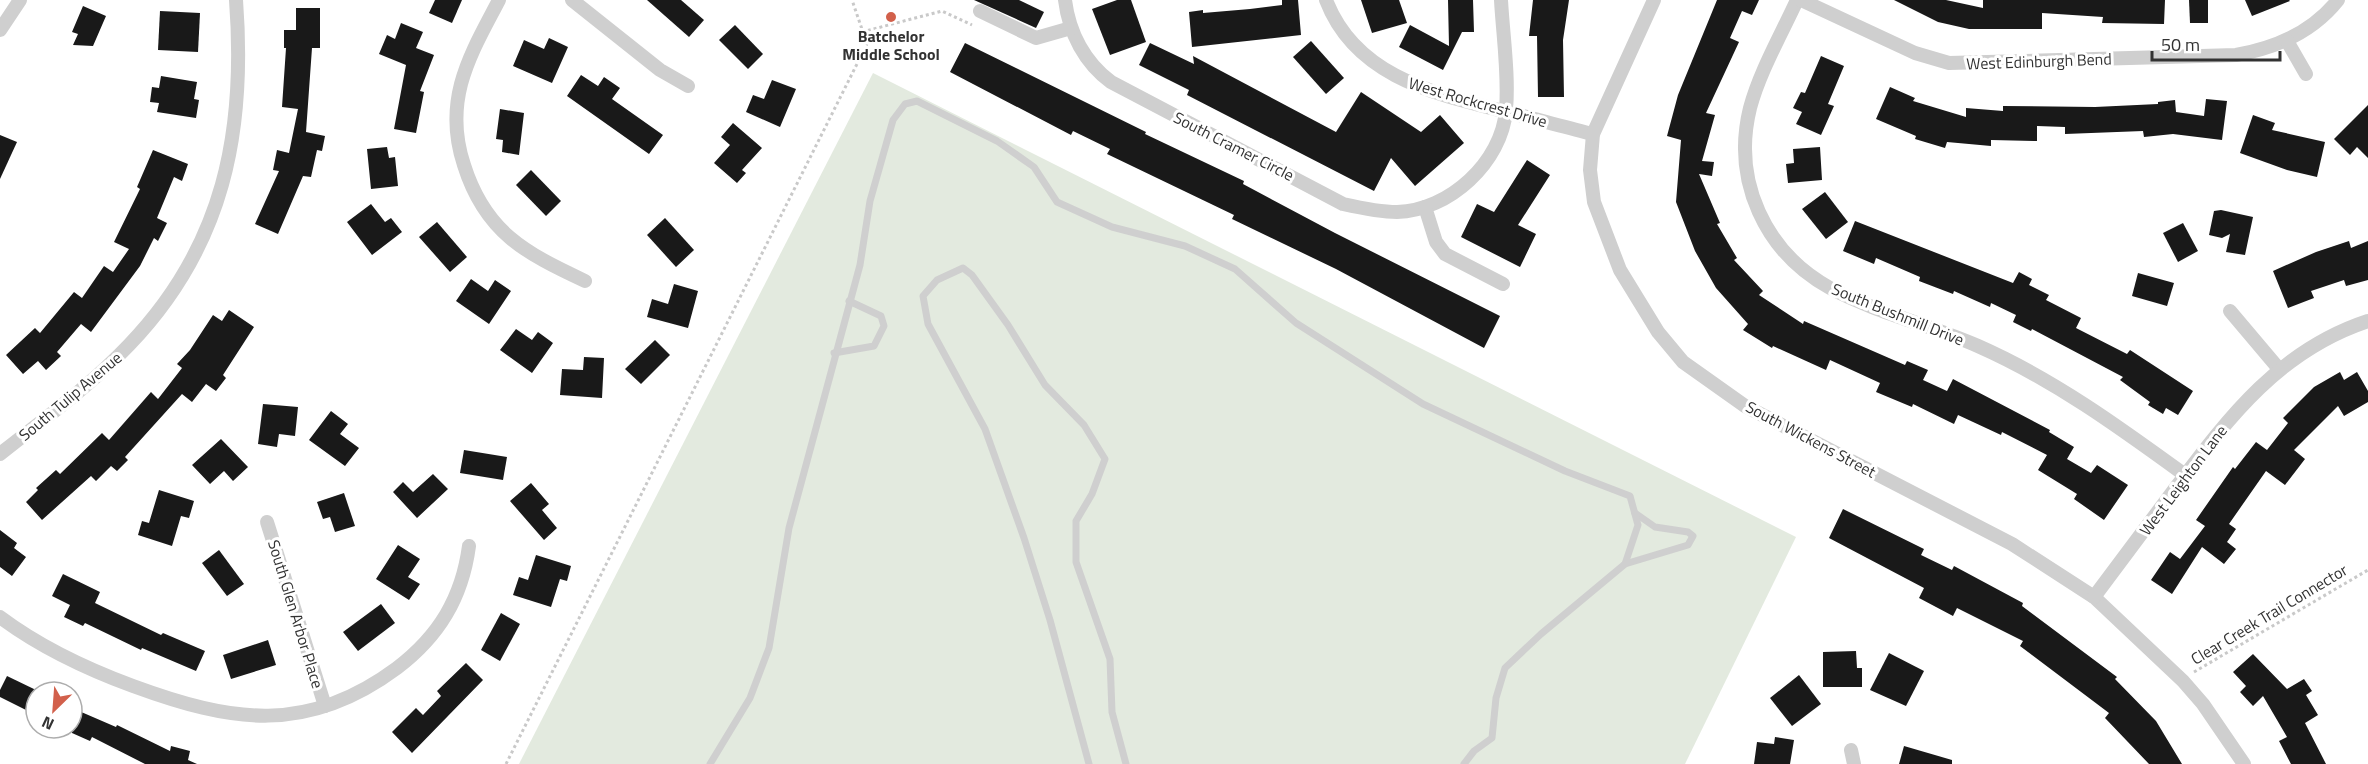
<svg xmlns="http://www.w3.org/2000/svg" width="2368" height="764" viewBox="0 0 2368 764" font-family="'Titillium Web',sans-serif">
  <style>
    .green { fill: #e3eadf }
    .building { fill: #191919 }
    .lines { fill: none; stroke-linecap: round; stroke-linejoin: round }
    .path { stroke: #c9c9c9; stroke-width: 3; stroke-dasharray: 3 3; stroke-linecap: butt }
    .lane { stroke: #cfcfcf; stroke-width: 7 }
    .street { stroke: #cfcfcf; stroke-width: 14 }
    .poi-dot { fill: #d2604b; stroke: #fff; stroke-width: 2 }
    .labels { text-anchor: middle; dominant-baseline: central; stroke-width: 6; stroke-linejoin: round; paint-order: stroke }
    .poi-label { font-size: 16px; font-weight: bold; fill: #323232; stroke: #fff }
    .street-label { font-size: 16px; fill: #323232; stroke: #fff }
  </style>
  <rect width="100%" height="100%" fill="#fff"/>
  <polygon class="green" points="873,73 1796,537 1685,764 519,764"/>
  <g class="building">
    <polygon points="435,0 462,0 452,23 429,13"/>
    <polygon points="647,0 681,0 704,20 689,37"/>
    <polygon points="974,0 1019,0 1044,12 1036,28"/>
    <polygon points="1117,0 1131,0 1146,42 1110,55 1092,9"/>
    <polygon points="1282,0 1298,0 1301,35 1192,47 1189,12 1203,10 1203,13 1250,9 1282,5"/>
    <polygon points="1361,0 1399,0 1407,23 1372,33"/>
    <polygon points="1448,0 1473,0 1474,32 1462,32 1443,70 1399,47 1410,25 1449,46"/>
    <polygon points="1533,0 1569,0 1563,40 1564,97 1538,97 1537,36 1529,36"/>
    <polygon points="1717,0 1759,0 1752,15 1742,11 1730,38 1739,42 1706,113 1715,115 1702,161 1714,162 1712,176 1699,174 1720,223 1717,224 1737,258 1734,260 1763,291 1759,295 1803,324 1804,321 1905,365 1907,361 1928,370 1923,380 1947,391 1953,379 2050,430 2049,432 2074,447 2067,459 2091,473 2097,465 2128,485 2104,520 2074,499 2077,494 2038,470 2047,455 2002,432 2001,435 1958,415 1954,424 1913,404 1912,407 1876,392 1880,383 1830,360 1826,370 1773,346 1772,348 1743,330 1748,324 1716,288 1695,251 1676,202 1681,140 1667,136 1678,95"/>
    <polygon points="1894,0 1946,0 1983,8 1983,0 2165,0 2164,24 2102,23 2103,17 2042,13 2042,29 1969,29 1938,22"/>
    <polygon points="2189,0 2208,0 2208,23 2190,23"/>
    <polygon points="2245,0 2289,0 2290,1 2252,16"/>
    <polygon points="83,6 106,16 93,46 73,45 78,34 72,32"/>
    <polygon points="296,8 320,8 320,48 312,48 306,132 325,136 322,151 317,150 311,177 303,176 278,234 255,224 279,171 273,170 277,150 289,153 298,109 282,107 286,48 284,48 284,30 296,30"/>
    <polygon points="160,11 200,13 198,52 158,50"/>
    <polygon points="401,23 423,32 416,48 434,55 420,91 424,92 416,133 394,129 406,65 379,54 387,35 395,39"/>
    <polygon points="735,25 763,54 748,69 719,40"/>
    <polygon points="549,38 568,47 552,83 513,66 524,40 544,49"/>
    <polygon points="1311,41 1344,78 1326,94 1293,57"/>
    <polygon points="965,43 1146,132 1145,134 1244,181 1243,184 1335,233 1500,316 1484,348 1336,269 1232,219 1234,215 1107,154 1110,149 1073,131 1071,135 950,72"/>
    <polygon points="1150,43 1194,64 1193,56 1336,132 1361,92 1421,132 1440,115 1464,143 1415,186 1391,158 1374,191 1187,95 1189,90 1139,65"/>
    <polygon points="1821,56 1844,66 1828,104 1834,106 1821,135 1796,124 1802,112 1793,108 1801,92 1805,93"/>
    <polygon points="581,75 598,86 604,77 620,88 612,99 663,135 649,154 567,96"/>
    <polygon points="161,76 197,82 194,99 199,100 196,118 157,112 159,103 150,102 152,87 159,88"/>
    <polygon points="772,80 796,89 780,127 746,112 753,95 764,99"/>
    <polygon points="1890,87 1915,98 1913,101 1966,117 1966,108 2003,111 2003,106 2095,107 2158,104 2158,102 2175,100 2176,112 2204,116 2206,99 2227,101 2222,140 2173,134 2144,137 2143,131 2065,134 2065,127 2037,126 2037,141 1991,140 1991,146 1947,142 1945,148 1915,139 1916,136 1876,119"/>
    <polygon points="2368,105 2368,158 2357,147 2350,155 2334,139"/>
    <polygon points="500,109 524,113 519,155 502,152 503,140 496,139"/>
    <polygon points="2253,115 2275,123 2272,130 2325,142 2317,177 2287,170 2240,153"/>
    <polygon points="733,123 762,148 742,170 746,173 737,183 714,163 730,145 721,137"/>
    <polygon points="0,135 17,142 0,179"/>
    <polygon points="387,147 389,158 395,157 398,186 371,189 367,149"/>
    <polygon points="1820,147 1822,180 1788,183 1786,164 1794,163 1793,149"/>
    <polygon points="153,150 188,164 182,181 174,177 157,218 167,223 158,241 154,238 140,266 91,332 81,324 57,352 61,356 46,370 38,361 23,374 6,355 35,328 40,333 74,292 82,298 104,266 113,272 129,249 114,242 140,189 137,187"/>
    <polygon points="1527,160 1550,175 1518,225 1536,234 1520,267 1461,237 1477,204 1494,212"/>
    <polygon points="531,170 561,201 546,216 516,185"/>
    <polygon points="1825,192 1848,222 1826,239 1802,209"/>
    <polygon points="371,204 385,222 391,218 402,232 372,255 347,222"/>
    <polygon points="2221,210 2253,217 2245,255 2226,252 2230,234 2222,238 2209,235 2214,211"/>
    <polygon points="665,218 694,250 676,267 647,235"/>
    <polygon points="1855,221 2013,283 2019,272 2032,279 2029,285 2049,295 2046,300 2081,318 2076,328 2127,354 2130,350 2193,391 2178,415 2166,408 2163,414 2148,405 2150,402 2120,380 2123,377 2032,329 2031,331 2013,322 2016,315 1991,303 1990,307 1954,291 1953,294 1919,281 1920,277 1876,258 1874,264 1843,251"/>
    <polygon points="437,222 467,257 450,272 419,237"/>
    <polygon points="2183,223 2198,251 2178,262 2163,233"/>
    <polygon points="2349,241 2351,248 2368,241 2368,280 2346,286 2344,280 2311,291 2314,298 2288,308 2273,271 2316,252"/>
    <polygon points="2138,273 2174,283 2167,306 2132,296"/>
    <polygon points="471,279 488,291 495,280 511,291 489,324 456,301"/>
    <polygon points="674,284 698,291 688,328 647,317 652,299 668,304"/>
    <polygon points="229,310 254,327 223,375 226,378 216,391 206,384 192,402 182,394 125,457 128,460 117,471 111,466 96,481 91,476 42,520 26,502 38,490 36,488 56,470 60,474 102,433 109,440 151,392 158,399 182,368 177,364 190,350 213,315 222,321"/>
    <polygon points="516,329 532,340 538,332 553,343 532,373 500,350"/>
    <polygon points="655,340 670,355 641,384 625,369"/>
    <polygon points="584,357 604,358 602,398 560,395 562,369 583,370"/>
    <polygon points="2340,372 2344,380 2357,372 2368,391 2368,402 2344,416 2338,406 2294,450 2305,459 2285,485 2266,471 2229,524 2236,529 2227,542 2236,549 2224,564 2202,547 2172,594 2151,580 2170,552 2180,559 2205,526 2196,520 2233,467 2235,469 2256,442 2267,450 2288,423 2283,418 2314,387"/>
    <polygon points="263,404 298,407 295,436 279,434 277,447 258,444"/>
    <polygon points="331,411 348,424 340,434 359,448 345,466 309,440"/>
    <polygon points="221,439 248,467 233,481 224,471 210,484 192,465"/>
    <polygon points="464,450 507,457 503,480 460,473"/>
    <polygon points="433,474 448,489 417,518 393,492 403,482 413,492"/>
    <polygon points="531,483 549,504 542,510 557,528 544,540 510,501"/>
    <polygon points="159,490 194,501 189,518 181,516 172,546 138,535 142,521 149,523"/>
    <polygon points="344,493 355,526 335,532 330,517 323,519 317,502"/>
    <polygon points="1843,509 1924,549 1921,555 1952,570 1954,566 2023,603 2022,606 2117,677 2115,679 2156,721 2182,764 2149,764 2105,718 2109,713 2020,646 2023,641 1957,608 1953,616 1919,598 1924,588 1829,538"/>
    <polygon points="0,530 17,543 14,548 26,557 12,576 0,567"/>
    <polygon points="398,545 420,559 408,577 420,584 409,600 376,579"/>
    <polygon points="219,550 244,584 227,596 202,563"/>
    <polygon points="536,555 571,566 567,581 560,579 551,607 513,595 519,577 528,580"/>
    <polygon points="63,574 100,592 95,603 161,635 163,633 205,651 196,671 142,648 141,650 85,623 83,626 64,617 70,605 52,596"/>
    <polygon points="381,604 395,623 358,651 343,632"/>
    <polygon points="501,613 520,624 500,661 481,650"/>
    <polygon points="268,640 276,665 231,679 223,655"/>
    <polygon points="1856,651 1857,668 1862,668 1862,687 1823,687 1823,652"/>
    <polygon points="1889,653 1924,671 1906,706 1870,690"/>
    <polygon points="2253,654 2287,689 2304,679 2312,691 2306,695 2318,715 2305,723 2326,764 2291,764 2279,741 2287,737 2263,696 2253,706 2240,692 2246,686 2233,672"/>
    <polygon points="466,663 483,680 412,753 392,732 416,708 423,715 441,696 437,691"/>
    <polygon points="1799,675 1821,704 1792,726 1770,698"/>
    <polygon points="7,676 36,690 36,715 0,697 0,690"/>
    <polygon points="72,708 116,727 117,725 170,751 171,746 190,751 188,760 197,764 145,764 92,737 90,741 72,733"/>
    <polygon points="1775,737 1794,740 1790,764 1754,764 1757,742 1774,744"/>
    <polygon points="1904,746 1952,760 1952,764 1899,764"/>
  </g>
  <g class="lines">
    <g class="path">
      <polyline points="862,32 942,11 972,25"/>
      <polyline points="2194,672 2368,570"/>
      <polyline points="506,764 867,44 852,0"/>
    </g>
    <g class="lane">
      <polyline points="834,353 874,346 884,326 881,316 849,301"/>
      <polyline points="1625,564 1688,545 1693,536 1688,532 1655,527 1635,513"/>
      <polyline points="710,764 750,698 769,648 789,528 860,265 870,201 893,120 905,104 917,101 997,141 1034,167 1057,202 1112,227 1185,246 1235,269 1296,323 1423,404 1565,471 1630,496 1638,525 1625,564 1541,634 1505,668 1496,698 1492,738 1474,751 1464,764"/>
      <polyline points="1089,764 1050,620 1024,538 985,429 928,324 923,296 937,280 963,268 972,275 1008,325 1045,385 1084,425 1105,459 1092,494 1076,521 1076,562 1110,659 1112,712 1126,764"/>
    </g>
    <g class="street">
      <path d="M 499,0 C 485,27 469,54 461,84 C 454,111 455,138 464,165 C 485,232 525,253 585,281"/>
      <polyline points="572,0 660,70 688,86"/>
      <path d="M 1065,0 C 1069,33 1085,63 1111,82 L 1343,204 C 1361,208 1379,212 1397,212 C 1449,211 1502,162 1506,110 C 1509,75 1503,36 1501,0"/>
      <path d="M 1326,0 C 1354,73 1427,92 1495,109 C 1528,117 1561,126 1593,134"/>
      <polyline points="1654,0 1593,134 1590,170 1594,202 1620,270 1658,332 1683,362 1745,406 2012,544 2094,597 2183,681 2203,704 2244,764"/>
      <path d="M 1797,0 C 1781,35 1760,71 1750,108 C 1732,181 1765,252 1830,288 C 1877,313 1930,325 1978,346 C 2053,379 2119,427 2185,475"/>
      <path d="M 1801,0 L 1915,53 L 1949,63 L 2236,55 C 2276,48 2312,33 2338,0"/>
      <polyline points="980,11 1036,38 1071,28"/>
      <polyline points="0,30 20,0"/>
      <polyline points="2287,41 2306,74"/>
      <polyline points="1425,207 1436,242 1445,254 1503,284"/>
      <polyline points="2230,311 2279,369"/>
      <path d="M 0,454 C 44,419 90,386 129,345 C 224,246 246,132 236,0"/>
      <polyline points="267,522 325,706"/>
      <path d="M 2094,597 C 2122,560 2149,523 2177,486 C 2230,416 2280,350 2368,321"/>
      <path d="M 0,617 C 40,647 87,669 133,686 C 231,722 307,735 397,668 C 439,636 462,598 469,546"/>
      <polyline points="1851,750 1854,764"/>
    </g>
  </g>
  <circle class="poi-dot" cx="891" cy="17" r="6"/>
  <g class="labels">
    <g class="poi-label">
      <text x="891" y="36">Batchelor<tspan x="891" dy="18">Middle School</tspan></text>
    </g>
    <g class="street-label">
      <text transform="translate(2039 61) rotate(-2)">West Edinburgh Bend</text>
      <text transform="translate(1478 102) rotate(16)">West Rockcrest Drive</text>
      <text transform="translate(1234 146) rotate(27)">South Cramer Circle</text>
      <text transform="translate(1898 314) rotate(22)">South Bushmill Drive</text>
      <text transform="translate(70 396) rotate(-40)">South Tulip Avenue</text>
      <text transform="translate(1811 439) rotate(28)">South Wickens Street</text>
      <text transform="translate(2183 480) rotate(-53)">West Leighton Lane</text>
      <text transform="translate(296 614) rotate(73)">South Glen Arbor Place</text>
      <text transform="translate(2269 614) rotate(-31)">Clear Creek Trail Connector</text>
    </g>
  </g>
  <g transform="translate(54 710) rotate(205)"><circle r="28" fill="#ffffff" stroke="#adadad" stroke-width="1.5"/>
  <path d="M0-4.5L10 22L0 15L-10 22Z" fill="#d2604b"/>
  <text y="-9" font-size="16" font-weight="bold" text-anchor="middle" fill="#323232">N</text>
  </g>
  <path d="M2152 51v9h128v-9" fill="none" stroke="#323232" stroke-width="3"/>
  <text x="2161" y="51" font-size="18" fill="#323232" stroke="#ffffff" stroke-width="4.5" paint-order="stroke">50 m</text>
</svg>
